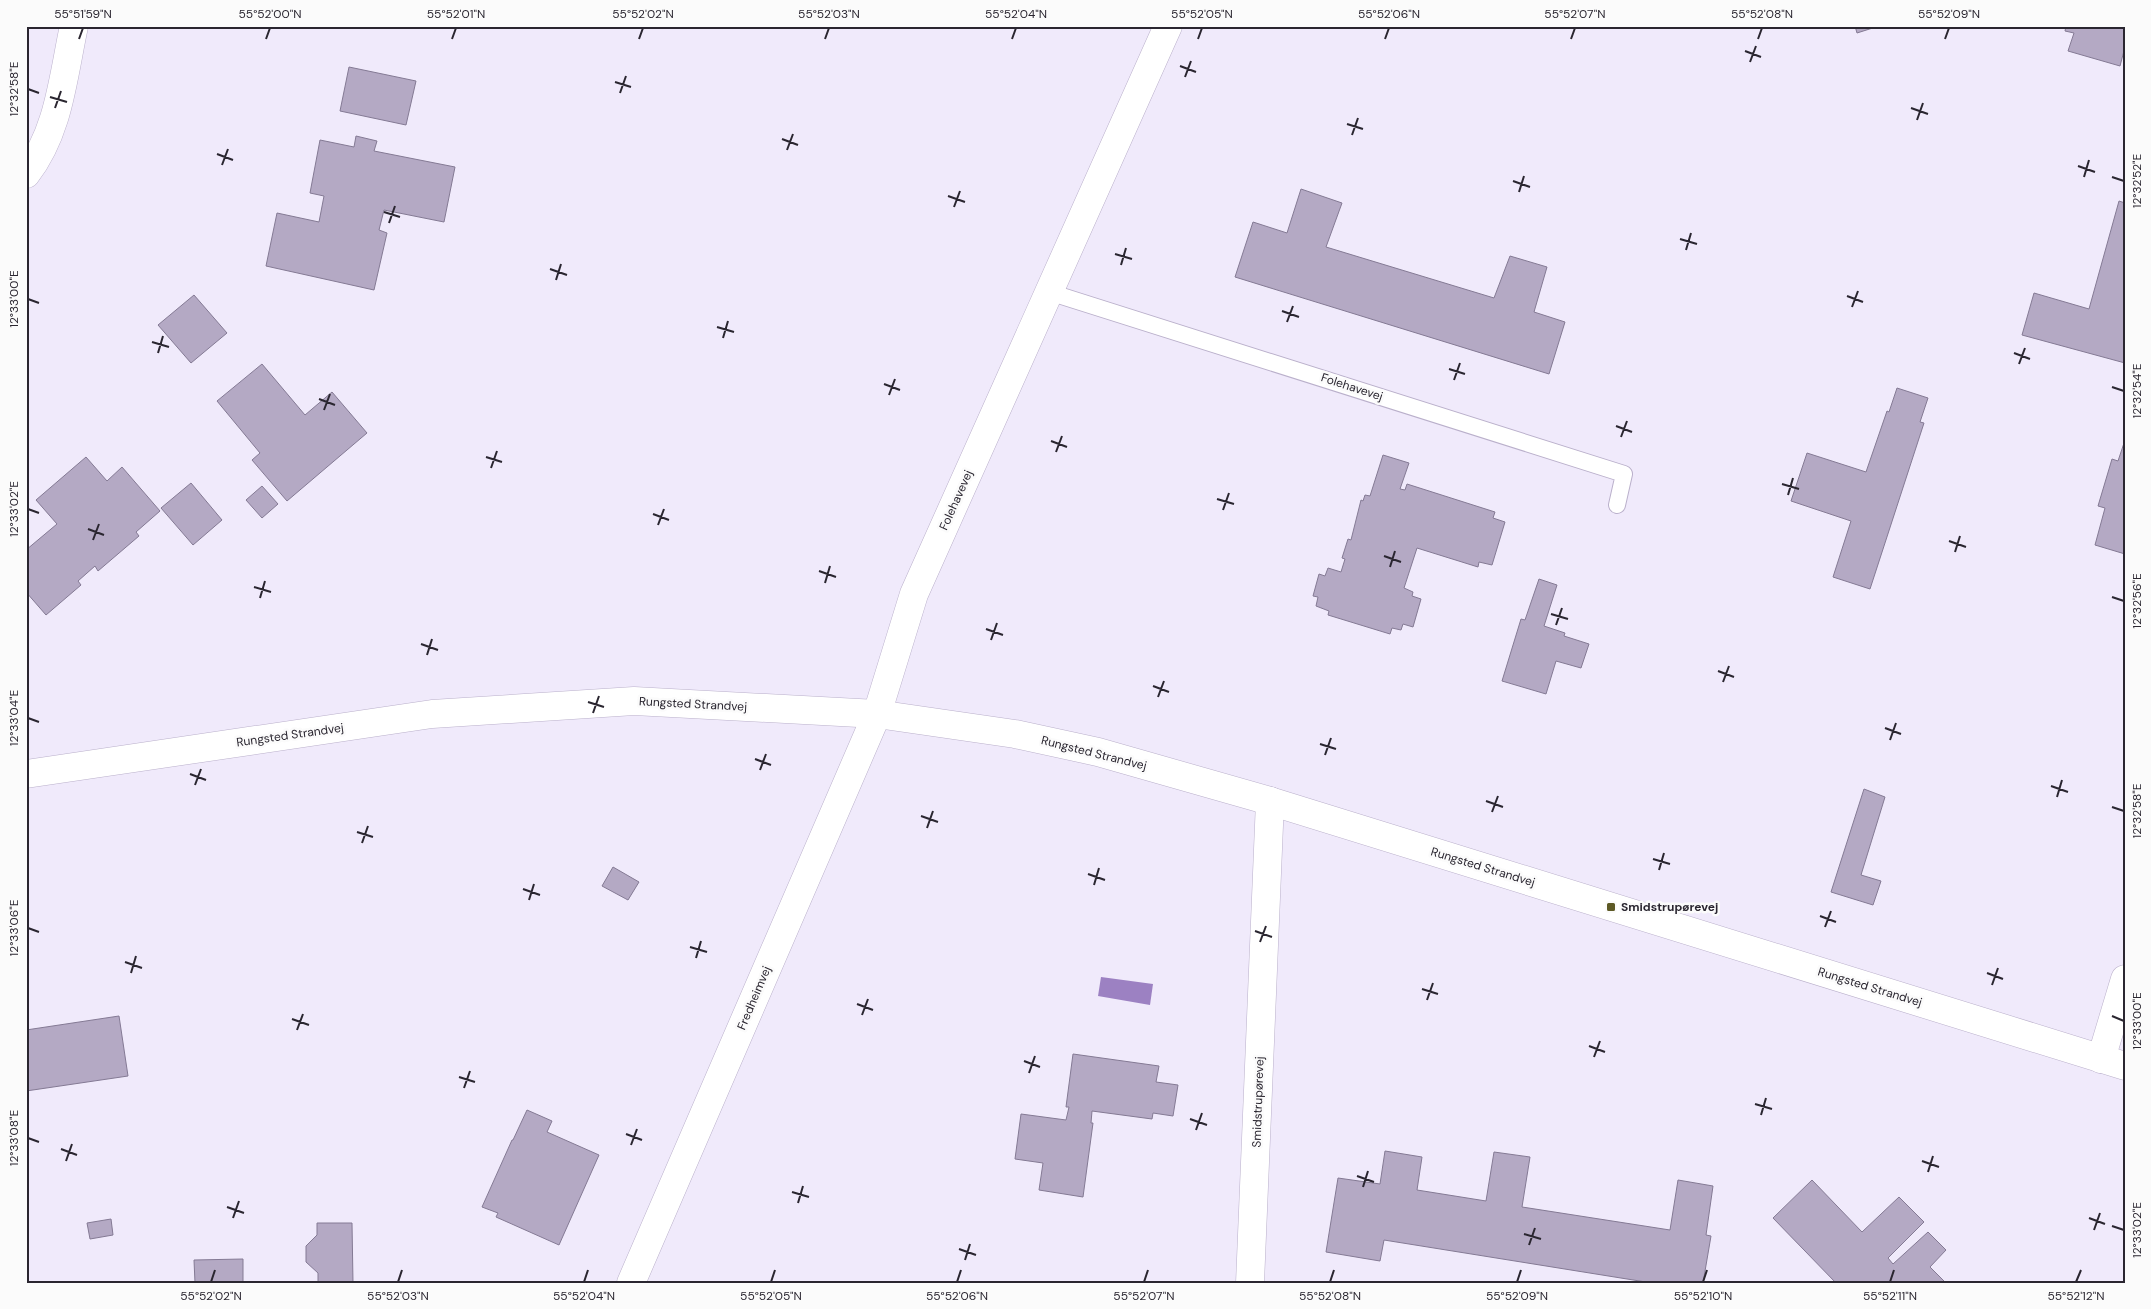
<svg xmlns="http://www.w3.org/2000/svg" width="2151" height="1309" viewBox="0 0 2151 1309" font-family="'DM Sans',sans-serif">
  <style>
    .water { fill: #9c81c2 }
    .building { fill: #b4a9c4; stroke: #847a94 }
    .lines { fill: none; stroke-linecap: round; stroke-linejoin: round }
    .lane-casing { stroke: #bab0cb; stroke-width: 18 }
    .street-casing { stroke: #bab0cb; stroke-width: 29 }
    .secondary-casing { stroke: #bab0cb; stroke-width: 29 }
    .lane { stroke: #fff; stroke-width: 16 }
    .street { stroke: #fff; stroke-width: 28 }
    .secondary { stroke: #fff; stroke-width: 28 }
    .ticks { fill: none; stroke: #2a2630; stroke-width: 2 }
    .poi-dot { fill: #5d5925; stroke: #fbfbfb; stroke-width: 2 }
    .labels { text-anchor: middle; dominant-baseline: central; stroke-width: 5; stroke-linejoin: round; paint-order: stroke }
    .street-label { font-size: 12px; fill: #2a2630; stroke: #fbfbfb }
    .poi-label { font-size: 12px; font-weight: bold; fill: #2a2630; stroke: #fbfbfb; text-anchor: start }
    .neatline { fill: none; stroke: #2a2630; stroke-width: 2 }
    .ticks-label { font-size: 12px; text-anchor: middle; fill: #2a2630 }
  </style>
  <rect width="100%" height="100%" fill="#f0eafb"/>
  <polygon class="water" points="1101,977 1153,984 1150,1005 1098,996"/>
  <g class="building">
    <polygon points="1855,26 1879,26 1857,33"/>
    <polygon points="2066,26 2125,26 2125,47 2120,66 2068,51 2074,33 2065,31"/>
    <polygon points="349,67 416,81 406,125 340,111"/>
    <polygon points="356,136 377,141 374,151 455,167 444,222 384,210 379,230 387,233 374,290 266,266 277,213 319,222 324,196 310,193 320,140 354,147"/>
    <polygon points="1301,189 1342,203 1326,247 1494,298 1510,256 1547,267 1534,312 1565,322 1549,374 1235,277 1253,222 1287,233"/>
    <polygon points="2119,201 2125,203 2125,363 2022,335 2034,293 2089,309"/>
    <polygon points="194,295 227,333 191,363 158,325"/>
    <polygon points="262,364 305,415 332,392 367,433 287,501 252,460 260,453 217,401"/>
    <polygon points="1897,388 1928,398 1920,422 1924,423 1870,589 1833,577 1851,521 1791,501 1807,453 1866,472 1887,411 1889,412"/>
    <polygon points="2125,440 2125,554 2095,545 2105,508 2098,506 2112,459 2118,461"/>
    <polygon points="1383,455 1409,463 1400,489 1405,490 1407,484 1495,512 1493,518 1505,522 1492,565 1479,562 1478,567 1417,548 1404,588 1413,592 1412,596 1421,599 1413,627 1403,624 1401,630 1392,628 1390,634 1328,615 1329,611 1316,606 1318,597 1313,596 1319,574 1325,576 1328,568 1341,572 1345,559 1342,558 1348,539 1351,540 1361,500 1363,501 1365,495 1370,496"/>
    <polygon points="86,457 107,481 122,467 160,511 136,532 139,536 98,571 95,566 78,581 81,585 46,615 26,592 26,550 57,524 36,500"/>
    <polygon points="191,483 222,520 193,545 161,508"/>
    <polygon points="262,486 278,504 262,518 246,500"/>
    <polygon points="1539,579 1557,585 1544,626 1565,633 1564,636 1589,644 1581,668 1556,661 1546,694 1502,681 1521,619 1525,620"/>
    <polygon points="1864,789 1885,797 1861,875 1881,881 1873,905 1831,892"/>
    <polygon points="613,867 639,882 628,900 602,886"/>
    <polygon points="119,1016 128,1076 26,1091 26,1030"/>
    <polygon points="1073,1054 1159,1066 1156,1082 1178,1085 1173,1116 1153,1113 1152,1119 1092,1111 1091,1123 1093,1123 1083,1197 1039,1190 1043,1163 1015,1159 1021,1114 1066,1120 1069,1107 1066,1107"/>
    <polygon points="527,1110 552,1121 547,1132 599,1155 559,1245 496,1217 498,1213 482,1207 512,1140 513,1140"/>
    <polygon points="1385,1151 1422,1157 1417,1190 1486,1201 1494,1152 1530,1157 1522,1207 1670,1230 1678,1180 1713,1186 1706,1235 1711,1236 1703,1283 1652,1283 1384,1240 1380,1261 1326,1252 1338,1178 1380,1184"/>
    <polygon points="1812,1180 1862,1232 1899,1197 1924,1222 1888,1258 1893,1264 1928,1232 1946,1250 1930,1267 1945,1282 1836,1283 1773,1218"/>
    <polygon points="111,1219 113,1235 90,1239 87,1223"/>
    <polygon points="317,1223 352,1223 353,1283 318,1283 318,1273 306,1262 306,1246 317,1235"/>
    <polygon points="243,1259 243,1283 195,1283 194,1260"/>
  </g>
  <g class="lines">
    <g class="lane-casing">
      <polyline id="lane" points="1049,292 1624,474 1617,505"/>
    </g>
    <g class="street-casing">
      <g id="street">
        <path d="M 26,174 C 59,132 63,77 74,26"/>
        <polyline points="2101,1059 2125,979"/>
        <polyline points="631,1283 877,714"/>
        <polyline points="1250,1283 1270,801"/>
      </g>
    </g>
    <g class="secondary-casing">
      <g id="secondary">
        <polyline points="877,714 914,594 1168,26"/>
        <polyline points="26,774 432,714 634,701 877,714 1015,734 1098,752 1270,801 2125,1066"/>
      </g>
    </g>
    <use href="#lane" class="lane"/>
    <use href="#street" class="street"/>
    <use href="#secondary" class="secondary"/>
  </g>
  <path class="ticks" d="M 79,39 L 83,28M 266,39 L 270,28M 452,39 L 456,28M 639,39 L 643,28M 825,39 L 829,28M 1012,39 L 1016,28M 1198,39 L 1202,28M 1385,39 L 1389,28M 1571,39 L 1575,28M 1758,39 L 1762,28M 1945,39 L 1949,28M 1745,51 L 1761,57M 1750,62 L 1756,46M 1180,66 L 1196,72M 1185,77 L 1191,61M 615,82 L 631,87M 28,89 L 39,93M 620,93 L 626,76M 50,97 L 67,102M 55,108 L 61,91M 1911,108 L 1928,114M 1917,120 L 1923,103M 1347,124 L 1363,129M 1352,135 L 1358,118M 782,139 L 798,145M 787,150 L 793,134M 217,154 L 233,160M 222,165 L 228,149M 2078,166 L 2095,172M 2084,177 L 2089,160M 2112,177 L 2124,181M 1513,181 L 1530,187M 1519,192 L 1524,176M 948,196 L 965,202M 954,207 L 960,191M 384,212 L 400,217M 389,223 L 395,206M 1680,239 L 1697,244M 1686,250 L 1691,233M 1115,254 L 1132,259M 1121,265 L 1126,248M 550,269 L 567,275M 556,280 L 561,264M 1847,296 L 1863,302M 28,299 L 39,303M 1852,307 L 1858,291M 1282,311 L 1299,317M 1287,322 L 1293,306M 717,327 L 734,332M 723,338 L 728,321M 152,342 L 169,347M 158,353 L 163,336M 2014,353 L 2030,359M 2019,364 L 2025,348M 1449,369 L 1465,374M 1454,380 L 1460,363M 884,384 L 900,390M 2112,387 L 2124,391M 889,395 L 895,379M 319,399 L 335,405M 324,410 L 330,394M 1616,426 L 1632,432M 1621,437 L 1627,421M 1051,441 L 1067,447M 1056,452 L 1062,436M 486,457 L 502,462M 491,468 L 497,451M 1782,484 L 1799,489M 1788,495 L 1793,478M 1217,499 L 1234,504M 28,509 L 39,513M 1223,510 L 1229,493M 653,514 L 669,520M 658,525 L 664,509M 88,529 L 104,535M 93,540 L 99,524M 1949,541 L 1966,547M 1955,552 L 1960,536M 1384,556 L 1401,562M 1390,567 L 1395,551M 819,571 L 836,577M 825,583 L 830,566M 254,587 L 271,592M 2112,597 L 2124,601M 260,598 L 265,581M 1551,614 L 1568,619M 1556,625 L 1562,608M 986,629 L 1003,635M 991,640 L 997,623M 421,644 L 438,650M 427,655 L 432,639M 1718,671 L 1734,677M 1723,682 L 1729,666M 1153,686 L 1169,692M 1158,697 L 1164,681M 588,702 L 604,707M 593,713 L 599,696M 28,718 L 39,722M 1885,728 L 1901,734M 1890,740 L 1896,723M 1320,744 L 1336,749M 1325,755 L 1331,738M 755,759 L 771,765M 760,770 L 766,754M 190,774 L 206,780M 195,785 L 201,769M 2051,786 L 2068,792M 2057,797 L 2062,780M 1486,801 L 1503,807M 2112,807 L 2124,811M 1492,812 L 1498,796M 921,816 L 938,822M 927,828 L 933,811M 357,832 L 373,837M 362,843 L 368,826M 1653,859 L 1670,864M 1659,870 L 1664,853M 1088,874 L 1105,880M 1094,885 L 1099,868M 523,889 L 540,895M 529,900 L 534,884M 1820,916 L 1836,922M 1825,927 L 1831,911M 28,928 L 39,932M 1255,931 L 1272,937M 1260,942 L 1266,926M 690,947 L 707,952M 696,958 L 701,941M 125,962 L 142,968M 131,973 L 136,956M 1987,973 L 2003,979M 1992,985 L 1998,968M 1422,989 L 1438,994M 1427,1000 L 1433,983M 857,1004 L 873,1010M 862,1015 L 868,999M 2112,1016 L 2124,1021M 292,1019 L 309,1025M 297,1030 L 303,1014M 1589,1046 L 1605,1052M 1594,1057 L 1600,1041M 1024,1061 L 1040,1067M 1029,1073 L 1035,1056M 459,1077 L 475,1082M 464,1088 L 470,1071M 1755,1104 L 1772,1109M 1761,1115 L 1766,1098M 1190,1119 L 1207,1125M 1196,1130 L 1202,1113M 626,1134 L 642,1140M 28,1138 L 39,1142M 631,1145 L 637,1129M 61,1149 L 77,1155M 66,1161 L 72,1144M 1922,1161 L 1939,1167M 1928,1172 L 1933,1156M 1357,1176 L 1374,1182M 1363,1187 L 1368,1171M 792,1192 L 809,1197M 798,1203 L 803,1186M 227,1207 L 244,1213M 233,1218 L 239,1201M 2089,1218 L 2105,1224M 2112,1226 L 2124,1230M 2094,1230 L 2100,1213M 1524,1234 L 1541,1239M 1529,1245 L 1535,1228M 959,1249 L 976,1255M 965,1260 L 970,1244M 211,1282 L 215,1270M 398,1282 L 402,1270M 584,1282 L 588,1270M 771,1282 L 775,1270M 957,1282 L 961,1270M 1144,1282 L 1148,1270M 1330,1282 L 1334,1270M 1517,1282 L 1521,1270M 1703,1282 L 1707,1270M 1890,1282 L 1894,1270M 2076,1282 L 2081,1270"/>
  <rect class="poi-dot" x="1606" y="902" width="10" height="10" rx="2.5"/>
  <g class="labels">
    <g class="street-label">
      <text transform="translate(1352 387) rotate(18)">Folehavevej</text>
      <text transform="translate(956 500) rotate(-66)">Folehavevej</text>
      <text transform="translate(693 704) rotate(3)">Rungsted Strandvej</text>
      <text transform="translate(290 735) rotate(-8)">Rungsted Strandvej</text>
      <text transform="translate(1094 753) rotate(14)">Rungsted Strandvej</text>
      <text transform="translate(1483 867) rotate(17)">Rungsted Strandvej</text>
      <text transform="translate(1870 987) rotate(17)">Rungsted Strandvej</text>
      <text transform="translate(754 998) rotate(-67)">Fredheimvej</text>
      <text transform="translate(1258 1102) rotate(-88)">Smidstrupørevej</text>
    </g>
    <g class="poi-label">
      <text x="1621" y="907">Smidstrupørevej</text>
    </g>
  </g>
  <rect width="2151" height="1309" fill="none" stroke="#fbfbfb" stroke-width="55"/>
  <rect x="28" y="28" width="2096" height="1254" class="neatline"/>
  <g class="ticks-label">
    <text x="83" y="18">55°51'59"N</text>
    <text x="270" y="18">55°52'00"N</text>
    <text x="456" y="18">55°52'01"N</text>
    <text x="643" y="18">55°52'02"N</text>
    <text x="829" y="18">55°52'03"N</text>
    <text x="1016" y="18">55°52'04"N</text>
    <text x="1202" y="18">55°52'05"N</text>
    <text x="1389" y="18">55°52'06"N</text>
    <text x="1575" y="18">55°52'07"N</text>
    <text x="1762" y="18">55°52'08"N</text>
    <text x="1949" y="18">55°52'09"N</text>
    <text transform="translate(14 89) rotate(-90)" y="4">12°32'58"E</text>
    <text transform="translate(2137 181) rotate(-90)" y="4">12°32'52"E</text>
    <text transform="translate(14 299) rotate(-90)" y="4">12°33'00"E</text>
    <text transform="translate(2137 391) rotate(-90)" y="4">12°32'54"E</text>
    <text transform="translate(14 509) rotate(-90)" y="4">12°33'02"E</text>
    <text transform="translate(2137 601) rotate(-90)" y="4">12°32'56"E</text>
    <text transform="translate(14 718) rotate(-90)" y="4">12°33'04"E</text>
    <text transform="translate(2137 811) rotate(-90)" y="4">12°32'58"E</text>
    <text transform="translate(14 928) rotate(-90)" y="4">12°33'06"E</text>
    <text transform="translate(2137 1021) rotate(-90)" y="4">12°33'00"E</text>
    <text transform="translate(14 1138) rotate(-90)" y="4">12°33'08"E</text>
    <text transform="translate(2137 1230) rotate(-90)" y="4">12°33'02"E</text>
    <text x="211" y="1300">55°52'02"N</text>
    <text x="398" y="1300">55°52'03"N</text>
    <text x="584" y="1300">55°52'04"N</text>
    <text x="771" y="1300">55°52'05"N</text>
    <text x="957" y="1300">55°52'06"N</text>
    <text x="1144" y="1300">55°52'07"N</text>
    <text x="1330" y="1300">55°52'08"N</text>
    <text x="1517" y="1300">55°52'09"N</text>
    <text x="1703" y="1300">55°52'10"N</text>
    <text x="1890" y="1300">55°52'11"N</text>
    <text x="2076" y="1300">55°52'12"N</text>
  </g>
</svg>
